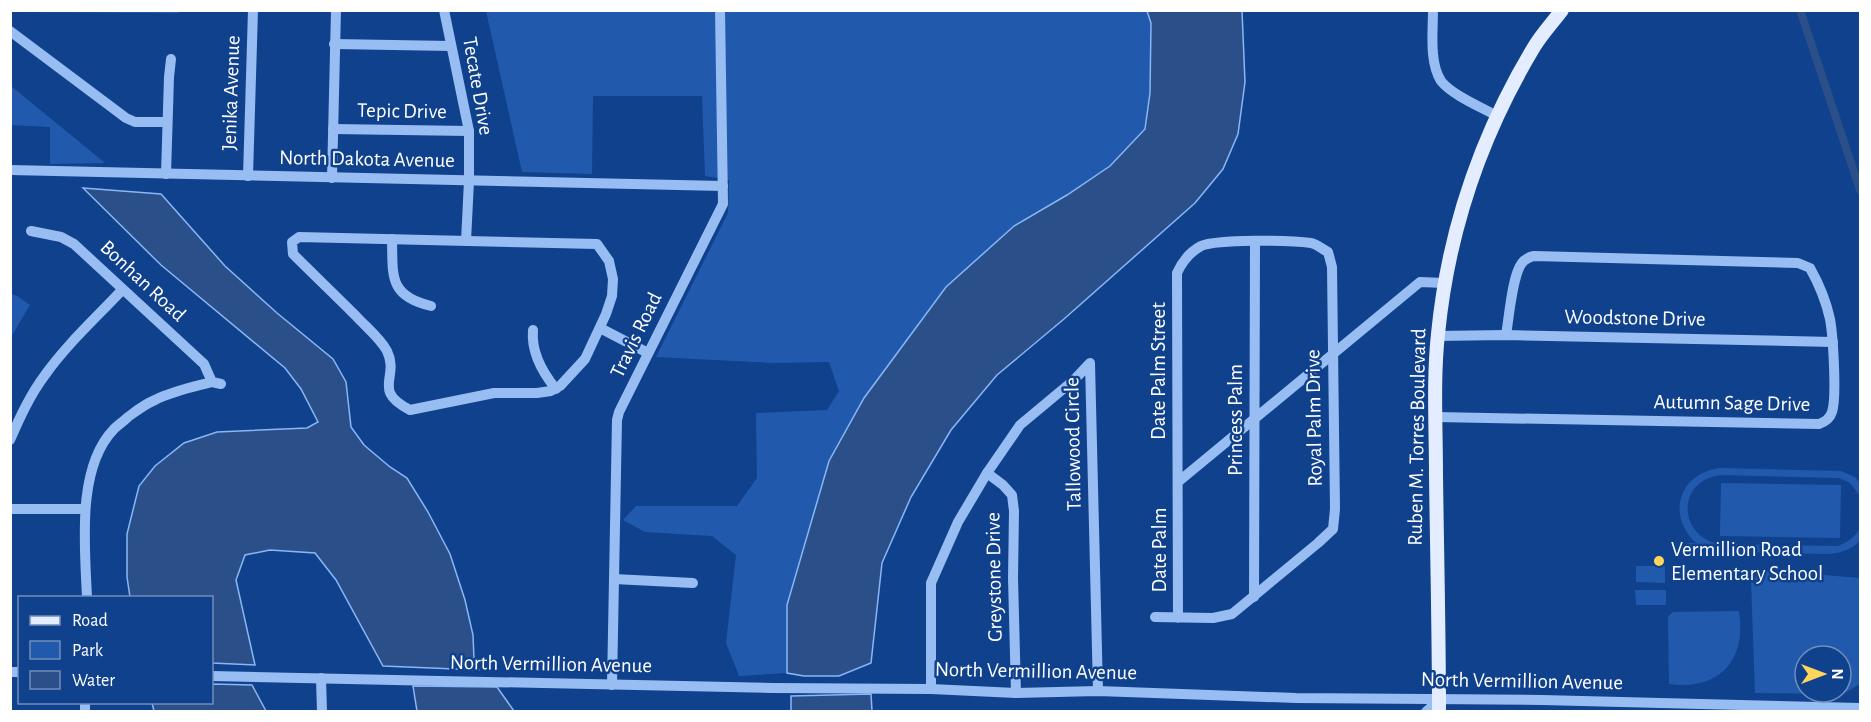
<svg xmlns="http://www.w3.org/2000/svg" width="1871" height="722" viewBox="0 0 1871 722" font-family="'Alegreya Sans',sans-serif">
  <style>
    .green { fill: #215aad; fill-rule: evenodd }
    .water { fill: #2b5089; stroke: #89b7f6; stroke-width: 1.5 }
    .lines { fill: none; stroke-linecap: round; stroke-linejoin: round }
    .canal { stroke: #2b5089; stroke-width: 8 }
    .minor { stroke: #97bdf2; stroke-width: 10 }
    .major { stroke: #e3edff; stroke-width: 14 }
    .poi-dot { fill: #ffd659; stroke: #10418d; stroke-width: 2 }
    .labels { text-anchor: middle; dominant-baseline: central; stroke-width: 5; stroke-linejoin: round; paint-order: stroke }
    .street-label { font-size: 21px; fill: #fff; stroke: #10418d }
    .poi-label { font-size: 21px; fill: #fff; stroke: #10418d; text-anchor: start }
  </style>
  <rect width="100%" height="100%" fill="#10418d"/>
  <g class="green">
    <polygon points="11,10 179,10 179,13 11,12"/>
    <polygon points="486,11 1147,11 1151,22 1150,93 1146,129 1110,166 1067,195 864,398 829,461 787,605 787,673 739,676 726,643 736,555 712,536 645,532 623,520 636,506 737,506 757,478 756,413 827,410 839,391 829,362 773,363 656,357 728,213 729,180 705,176 702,96 593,96 592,174 522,172"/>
    <polygon points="11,86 105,163 50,164 50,127 11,125"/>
    <polygon points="11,294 17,296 30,305 11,337"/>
    <path d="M 1720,468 L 1841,471 L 1855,477 L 1860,483 L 1860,496 L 1850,483 L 1839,478 L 1720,475 C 1677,481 1677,535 1719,544 L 1838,546 C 1848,542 1855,537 1860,528 L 1860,541 C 1851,550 1841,553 1828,554 L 1687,551 L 1687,543 L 1696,543 C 1666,515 1679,473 1720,468 Z"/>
    <polygon points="1721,483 1841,485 1840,538 1720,536"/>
    <polygon points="1636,566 1665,566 1665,583 1636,582"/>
    <path d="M 1764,570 L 1860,578 L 1860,684 L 1843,694 L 1755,693 L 1751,581 ZM 1805,656 L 1841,656 L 1841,692 L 1805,692 Z"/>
    <polygon points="1635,590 1666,590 1666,605 1636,605"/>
    <path d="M 1739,611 C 1747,660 1719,691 1669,684 L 1668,617 L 1673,612 Z"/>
  </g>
  <g class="water">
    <polygon points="1147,11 1242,11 1245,82 1238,134 1223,169 1195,203 1064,319 997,375 951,430 911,497 882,563 871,663 839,676 804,676 787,673 787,605 829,461 864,398 946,287 1014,226 1067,195 1110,166 1145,129 1150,93 1151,23"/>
    <polygon points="83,188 161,194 225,266 277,313 333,359 346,382 351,427 364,445 390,467 407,478 428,512 450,554 465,600 473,635 474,659 479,670 383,666 336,580 315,553 270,550 245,555 236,580 255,665 212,663 212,598 130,597 127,577 127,534 139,486 155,466 184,443 217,432 307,428 318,422 301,389 285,368 161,265"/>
    <polygon points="212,684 252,685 266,711 154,711 152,703 212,702"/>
    <polygon points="413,686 497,687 514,711 417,711"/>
    <polygon points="871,694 872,711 791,712 791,696"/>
  </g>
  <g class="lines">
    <polyline class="canal" points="1800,10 1860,190"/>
    <g class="minor">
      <polyline points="444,10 469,131 469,181 466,241"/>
      <path d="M 1433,10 C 1433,32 1429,62 1441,81 C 1452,95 1481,107 1497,116"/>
      <polyline points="10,31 126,118 135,122 167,122"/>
      <polyline points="334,44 451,46"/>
      <polyline points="333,129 469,131"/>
      <polyline points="10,170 723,186"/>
      <polyline points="166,174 169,77 171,59"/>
      <polyline points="248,176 253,10"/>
      <polyline points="332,178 336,10"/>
      <polyline points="31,231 61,237 74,244 204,364 212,382 221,384"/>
      <path d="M 299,237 L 597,244 L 609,261 L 613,279 L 612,296 L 606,314 L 585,359 L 560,386 L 551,391 L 537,393 L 494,393 L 410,410 C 371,390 400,378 387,351 C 380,338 366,327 356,316 C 335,295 314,275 293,254 L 292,242 Z"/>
      <path d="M 392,239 C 393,275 388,296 431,306"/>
      <polyline points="600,328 648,353"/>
      <path d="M 533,330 C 531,352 542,372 556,389"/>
      <polyline points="1437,336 1506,335 1833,342"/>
      <path d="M 1436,417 L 1819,424 C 1825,422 1830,418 1832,412 C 1837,397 1833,336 1830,319 C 1826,301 1819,284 1810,268 L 1798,263 L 1534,256 C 1529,257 1525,259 1522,263 C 1512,275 1509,319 1506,335"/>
      <path d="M 10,440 C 20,417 30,395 45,375 C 67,344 96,318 122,290"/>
      <polyline points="987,473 1003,485 1012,495 1014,511 1013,578 1016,693"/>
      <polyline points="1178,482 1420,282 1444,283"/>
      <polyline points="10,509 85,509"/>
      <polyline points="614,579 693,583"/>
      <polyline points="1254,597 1255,242"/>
      <path d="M 87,598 C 85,547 76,468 114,429 C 118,425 124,421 128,417 C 136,411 145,404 155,400 C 173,391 193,387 212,382"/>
      <path d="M 1155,617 L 1213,618 L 1232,614 L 1318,543 L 1333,529 L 1335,509 L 1332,267 L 1328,252 C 1322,249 1317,244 1311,243 C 1292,240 1217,239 1201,246 C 1190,252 1182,262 1177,273 L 1178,618"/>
      <polyline points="10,672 20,672"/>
      <polyline points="212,676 772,688 931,689 1016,693 1098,691 1296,698 1542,700 1860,708"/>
      <polyline points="321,678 322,712"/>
      <polyline points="612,685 617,420 619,412 723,204 720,10"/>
      <polyline points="931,689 931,583 958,522 987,473 1020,425 1074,380 1090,363 1098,691"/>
      <polyline points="85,702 85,712"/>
      <polyline points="1426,712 1439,700"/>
    </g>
    <path class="major" d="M 1439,712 C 1439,633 1437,554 1436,475 C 1436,428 1433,380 1438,334 C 1448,232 1481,135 1534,47 C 1542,34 1553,22 1562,10"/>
  </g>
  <circle class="poi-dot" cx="1659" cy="561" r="6"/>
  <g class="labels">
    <g class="street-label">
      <text transform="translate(478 86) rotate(80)">Tecate Drive</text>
      <text transform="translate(231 93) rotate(-88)">Jenika Avenue</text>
      <text transform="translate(402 111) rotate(1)">Tepic Drive</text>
      <text transform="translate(367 159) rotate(1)">North Dakota Avenue</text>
      <text transform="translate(143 281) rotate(43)">Bonhan Road</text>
      <text transform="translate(1635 318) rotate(1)">Woodstone Drive</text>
      <text transform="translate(636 335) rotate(-64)">Travis Road</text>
      <text transform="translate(1158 371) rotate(-90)">Date Palm Street</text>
      <text transform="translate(1732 403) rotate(1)">Autumn Sage Drive</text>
      <text transform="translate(1314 418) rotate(-91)">Royal Palm Drive</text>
      <text transform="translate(1235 420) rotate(-90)">Princess Palm</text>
      <text transform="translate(1417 437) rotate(-89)">Ruben M. Torres Boulevard</text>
      <text transform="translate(1073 444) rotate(-91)">Tallowood Circle</text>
      <text transform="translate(1159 550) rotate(-90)">Date Palm</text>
      <text transform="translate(994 577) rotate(-91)">Greystone Drive</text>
      <text transform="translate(551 664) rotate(1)">North Vermillion Avenue</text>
      <text transform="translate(1036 671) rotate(1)">North Vermillion Avenue</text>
      <text transform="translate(1522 681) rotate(1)">North Vermillion Avenue</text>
    </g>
    <g class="poi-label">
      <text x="1671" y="549">Vermillion Road<tspan x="1671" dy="24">Elementary School</tspan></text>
    </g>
  </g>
  <rect width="1871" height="722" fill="none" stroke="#ffffff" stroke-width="24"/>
  <rect x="18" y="596" width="195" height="108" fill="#10418d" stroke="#708dbb" stroke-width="1.5"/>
  <rect x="30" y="616" width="30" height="9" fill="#e3edff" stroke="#708dbb" stroke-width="1.5"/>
  <text x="72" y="626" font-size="18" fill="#ffffff">Road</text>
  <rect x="30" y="641" width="30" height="18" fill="#215aad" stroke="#708dbb" stroke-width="1.5"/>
  <text x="72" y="656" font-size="18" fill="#ffffff">Park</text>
  <rect x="30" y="671" width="30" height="18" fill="#2b5089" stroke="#708dbb" stroke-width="1.5"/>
  <text x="72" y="686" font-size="18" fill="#ffffff">Water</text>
  <g transform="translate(1823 674) rotate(90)"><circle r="28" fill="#10418d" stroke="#708dbb" stroke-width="1.5"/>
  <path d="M0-4.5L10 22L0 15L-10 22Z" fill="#ffd659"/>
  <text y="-9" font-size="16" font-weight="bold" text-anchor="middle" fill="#ffffff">N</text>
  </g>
</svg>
